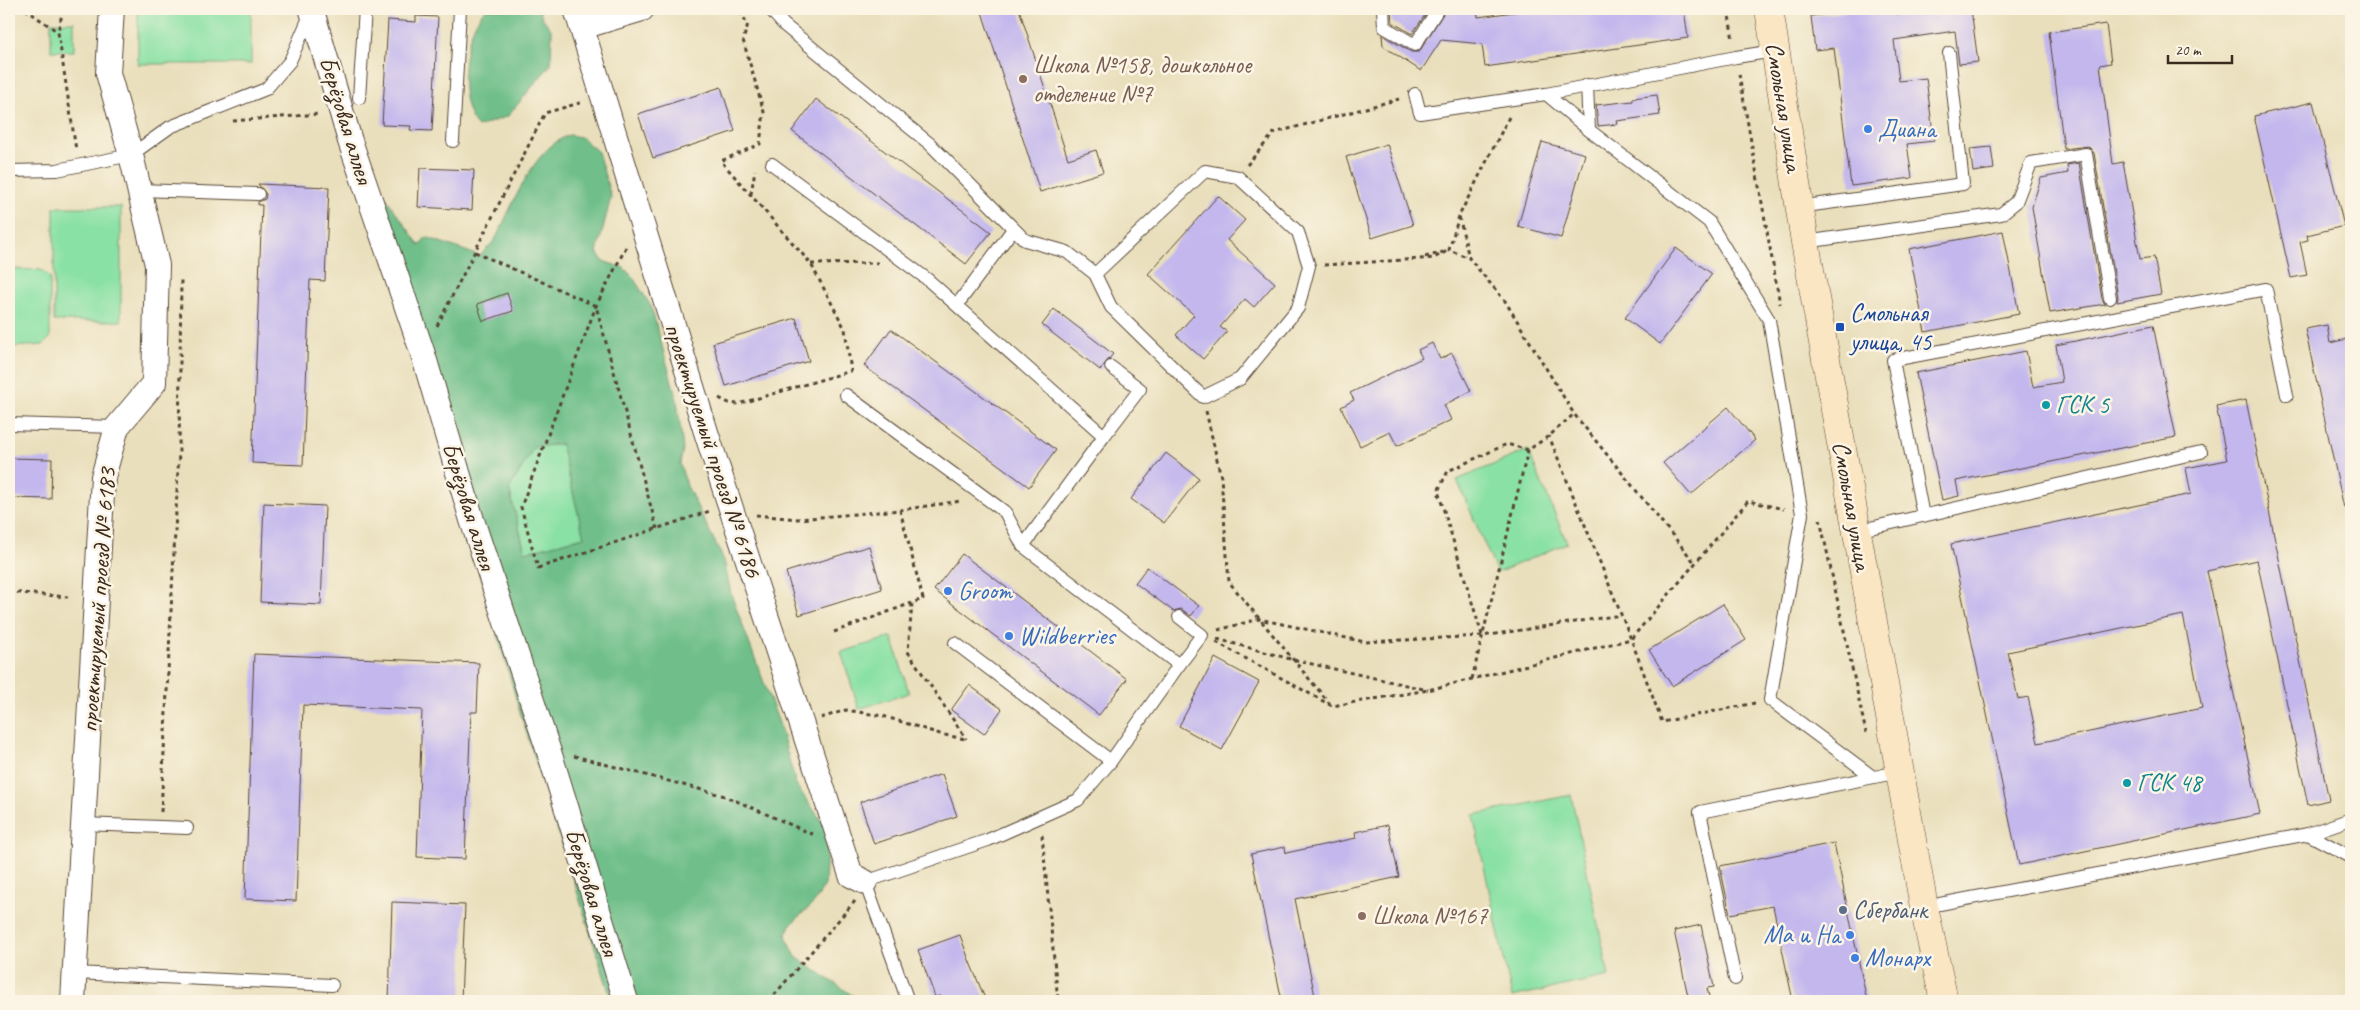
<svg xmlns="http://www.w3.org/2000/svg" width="2360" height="1010" viewBox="0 0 2360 1010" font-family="Caveat,sans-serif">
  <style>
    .green { fill: #8ae1a5; stroke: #628662 }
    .forest { fill: #6fbf8a; stroke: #557454; fill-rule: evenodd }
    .building { fill: #c3b7ed; fill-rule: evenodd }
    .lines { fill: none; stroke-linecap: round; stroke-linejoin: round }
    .lane-casing { stroke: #554536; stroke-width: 14 }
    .street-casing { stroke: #554536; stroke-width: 26 }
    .secondary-casing { stroke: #554536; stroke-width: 29 }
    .path { stroke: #554536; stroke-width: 3; stroke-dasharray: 4 4; stroke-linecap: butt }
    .lane { stroke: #fff; stroke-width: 12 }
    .street { stroke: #fff; stroke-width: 24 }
    .secondary { stroke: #fbe6c4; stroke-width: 28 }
    .education-dot { fill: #8d6e63; stroke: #fcf5e5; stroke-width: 2 }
    .shop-dot { fill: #3f7fe0; stroke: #fcf5e5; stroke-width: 2 }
    .transit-dot { fill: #1a4fb4; stroke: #fcf5e5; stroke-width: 2 }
    .culture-dot { fill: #0f9aa8; stroke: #fcf5e5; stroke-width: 2 }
    .service-dot { fill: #5c6f8a; stroke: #fcf5e5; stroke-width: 2 }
    .labels { text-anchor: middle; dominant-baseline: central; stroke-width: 5; stroke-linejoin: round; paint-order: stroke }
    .education-label { font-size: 25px; fill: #785e54; stroke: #fcf5e5; text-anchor: start }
    .street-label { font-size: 25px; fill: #3b2a1e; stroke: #fcf5e5 }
    .shop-label { font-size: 25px; fill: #366cbe; stroke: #fcf5e5; text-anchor: start }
    .transit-label { font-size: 25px; fill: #164399; stroke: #fcf5e5; text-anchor: start }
    .culture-label { font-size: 25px; fill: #0d838f; stroke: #fcf5e5; text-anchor: start }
    .service-label { font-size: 25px; fill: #4e5e75; stroke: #fcf5e5; text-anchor: start }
  </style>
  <rect width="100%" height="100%" fill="#fcf5e5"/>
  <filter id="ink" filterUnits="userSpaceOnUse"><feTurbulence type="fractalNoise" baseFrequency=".02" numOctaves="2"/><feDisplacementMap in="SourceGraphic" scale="10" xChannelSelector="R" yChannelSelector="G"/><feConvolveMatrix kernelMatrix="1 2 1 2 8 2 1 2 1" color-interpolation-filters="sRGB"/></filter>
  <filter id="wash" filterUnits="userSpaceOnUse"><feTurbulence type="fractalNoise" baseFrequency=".0096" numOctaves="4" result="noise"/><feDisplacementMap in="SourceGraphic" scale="20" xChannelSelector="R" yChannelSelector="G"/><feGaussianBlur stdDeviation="1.12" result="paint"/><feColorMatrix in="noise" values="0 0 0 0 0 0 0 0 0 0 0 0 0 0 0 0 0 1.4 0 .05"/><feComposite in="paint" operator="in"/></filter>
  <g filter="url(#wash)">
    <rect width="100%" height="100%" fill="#e9dfbc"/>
    <g class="green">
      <rect x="138" y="9" width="113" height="55"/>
      <rect x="51" y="22" width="23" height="29"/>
      <rect x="54" y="207" width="67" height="114"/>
      <polygon points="9,269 41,270 50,277 50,338 43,345 9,347"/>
      <polygon points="561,444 584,537 525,552 509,489 534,447"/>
      <polygon points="1528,450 1567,543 1497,573 1457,480"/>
      <polygon points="892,637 909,693 859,709 841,652"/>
      <polygon points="1571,795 1609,976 1512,997 1473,815"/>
    </g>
    <g class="forest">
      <path d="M 486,9 L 539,9 L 542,17 L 552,31 L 551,64 L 508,116 L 478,127 C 454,103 462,31 486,9 Z"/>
      <path d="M 569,135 L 581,137 L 598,152 L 611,197 L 597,252 L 603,261 L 624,268 L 632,276 L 651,306 L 677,400 L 683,449 L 680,464 L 687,486 L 724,560 L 731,594 L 779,723 L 796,785 L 828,830 L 825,885 L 814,903 L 790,925 L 786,936 L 796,957 L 852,995 L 854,1001 L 612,1001 L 519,709 L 476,559 L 381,191 L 420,246 L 426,237 L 480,256 C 485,250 492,244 496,238 C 513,205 532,149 569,135 ZM 506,293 L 513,311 L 483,321 L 477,304 ZM 561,444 L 584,537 L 525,552 L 509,489 L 534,447 Z"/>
    </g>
    <g id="blocks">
      <g class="building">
        <polygon points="981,9 1019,9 1068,159 1096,150 1103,172 1040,192"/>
        <polygon points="1391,9 1429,9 1412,34 1392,22"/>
        <polygon points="1446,9 1477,9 1478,17 1536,9 1684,9 1688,38 1485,67 1482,44 1441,40 1421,71 1383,46 1382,35 1411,52 1419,52"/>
        <polygon points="1868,9 1894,9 1895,14 1937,9 1971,9 1978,62 1959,64 1955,31 1894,40 1899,81 1926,78 1934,141 1907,144 1912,178 1851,186 1834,48 1815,50 1811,16"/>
        <polygon points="416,16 438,17 432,131 410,130 411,126 382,125 388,20 416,22"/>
        <polygon points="2106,24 2111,63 2100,65 2113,164 2123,162 2140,259 2154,257 2161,294 2117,302 2118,297 2094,153 2088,146 2064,149 2049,32"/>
        <polygon points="721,87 735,131 653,158 638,114"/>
        <polygon points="1657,95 1660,115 1617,121 1618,124 1598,126 1596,105 1633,101 1633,98"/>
        <polygon points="816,99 991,232 966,264 792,131"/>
        <polygon points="2313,102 2344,226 2307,235 2308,240 2300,242 2307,275 2291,278 2254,116"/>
        <polygon points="1542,142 1585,154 1561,238 1518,226"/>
        <polygon points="1387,144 1413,225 1372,238 1346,157"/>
        <polygon points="1991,147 1994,169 1973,172 1970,149"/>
        <polygon points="2079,163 2102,299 2105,304 2050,313 2032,207 2041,178 2068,173 2067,165"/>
        <polygon points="420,168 474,170 472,210 418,207"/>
        <polygon points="258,184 329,187 325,281 310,280 303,465 252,463 262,205 258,205 258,202 265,199 266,194"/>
        <polygon points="1218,196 1245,220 1227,240 1275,283 1254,307 1245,299 1220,327 1227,332 1203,359 1176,335 1194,315 1148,274"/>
        <polygon points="2003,231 2019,314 1925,332 1909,249"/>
        <polygon points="1676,248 1712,274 1660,344 1625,318"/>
        <polygon points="507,293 513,311 483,321 477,304"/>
        <polygon points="1054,309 1113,354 1100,370 1042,325"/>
        <polygon points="796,318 809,361 726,386 713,343"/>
        <polygon points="2153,325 2176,437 1956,481 1959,496 1942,500 1916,373 2026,351 2033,387 2062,382 2056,345"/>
        <polygon points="2327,325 2330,343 2351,338 2351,508 2344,508 2305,329"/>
        <polygon points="891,329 1056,450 1029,487 864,366"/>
        <polygon points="1432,343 1440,359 1452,353 1471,391 1444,405 1451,420 1397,446 1390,432 1360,446 1341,407 1354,400 1350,393 1422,358 1418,350"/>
        <path d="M 2246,400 L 2329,800 L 2308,805 L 2257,560 L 2207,571 L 2260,814 L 2019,865 L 1951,544 L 2191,494 L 2186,468 L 2227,460 L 2216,406 ZM 2183,615 L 2202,708 L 2038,743 L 2028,697 L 2018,699 L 2008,652 Z"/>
        <polygon points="1728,407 1755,440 1691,495 1663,463"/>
        <polygon points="1166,453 1199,478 1164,523 1131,499"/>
        <polygon points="9,458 52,459 51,499 9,498"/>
        <polygon points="264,503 325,506 321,605 260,602"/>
        <polygon points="869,546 882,589 799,615 786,572"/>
        <polygon points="962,554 1127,679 1099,715 934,590"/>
        <polygon points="1147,567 1199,606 1191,616 1181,609 1173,611 1135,583"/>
        <polygon points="1723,604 1746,640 1672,686 1649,650"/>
        <polygon points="254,654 479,663 477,712 471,712 465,859 417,857 422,710 303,705 296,901 245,899"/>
        <polygon points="1215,658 1259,682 1222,750 1179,726"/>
        <polygon points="969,685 1002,709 984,734 951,710"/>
        <polygon points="942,774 957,816 874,844 860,802"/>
        <polygon points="1388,825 1399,877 1295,899 1316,1001 1282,1001 1251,854 1285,847 1286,853 1356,838 1355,832"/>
        <polygon points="1834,843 1867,1001 1793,1001 1773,906 1730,914 1720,866"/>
        <polygon points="392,902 465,905 461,1001 389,1001"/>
        <polygon points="1701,925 1714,987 1707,988 1710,1001 1689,1001 1674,931"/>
        <polygon points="960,935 969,960 986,1001 942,1001 940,996 935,997 918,950"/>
      </g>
    </g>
  </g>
  <g filter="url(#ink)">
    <use href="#blocks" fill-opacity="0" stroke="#554536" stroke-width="1"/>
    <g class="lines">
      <g class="lane-casing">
        <g id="lane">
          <polyline points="770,9 784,25 930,144 1025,240 1067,252 1095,274 1205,171 1238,177 1298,232 1309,266 1298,308 1240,379 1203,397 1111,307 1095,274"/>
          <polyline points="1383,9 1384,27 1415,45 1438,9"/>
          <polyline points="1587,85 1589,130"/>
          <polyline points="1415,94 1420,113 1546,94 1736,57 1774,51"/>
          <polyline points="1546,94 1589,130 1709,222 1769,320 1802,514 1770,700 1873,777"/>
          <polyline points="359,98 365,9"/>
          <polyline points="453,141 460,9"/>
          <polyline points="772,164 927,279 1104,436 1023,546 1179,665 1111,761 1078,800 988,840 865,882 908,1001"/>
          <polyline points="9,171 57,170 131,155 170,127 266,89 290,61 311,13"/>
          <polyline points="139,190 258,194"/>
          <polyline points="1799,207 1963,184 1949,53"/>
          <polyline points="1805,242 2001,214 2016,202 2031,163 2086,154 2110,298"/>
          <polyline points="957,305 1013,229"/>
          <polyline points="846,395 1005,512 1023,546"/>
          <polyline points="9,424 117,427"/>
          <polyline points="1104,436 1140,389 1111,367"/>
          <polyline points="1923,516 1893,360 2266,289 2287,395"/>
          <polyline points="1857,531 2201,452"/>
          <polyline points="955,643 1111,761"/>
          <polyline points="1179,665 1202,635 1179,617"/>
          <polyline points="83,824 187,828"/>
          <polyline points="2308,834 2351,819"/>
          <polyline points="1924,907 2308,834 2351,857"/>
          <polyline points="75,973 332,985"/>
          <polyline points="1735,979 1700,812 1899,772"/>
        </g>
      </g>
      <g class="street-casing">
        <g id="street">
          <polyline points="576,9 706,432 851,875 865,882"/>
          <polyline points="312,11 350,141 423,354 472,520 552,761 626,1001"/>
          <polyline points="582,27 642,9"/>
          <polyline points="73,1001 103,477 117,427 154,383 157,265 131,155 108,73 112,9"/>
        </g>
      </g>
      <g class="secondary-casing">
        <polyline id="secondary" points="1769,9 1805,242 1924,907 1944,1001"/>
      </g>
      <g class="path">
        <polyline points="25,9 58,32"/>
        <polyline points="63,9 58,32 76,150"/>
        <polyline points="1728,9 1733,40"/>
        <polyline points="1739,74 1780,304"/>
        <polyline points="1509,117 1459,216 1469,258 1505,301 1574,414 1695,563"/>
        <polyline points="233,121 319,114"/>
        <polyline points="1247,165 1274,133 1399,99"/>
        <polyline points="751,194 755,170"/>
        <polyline points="1459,216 1449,250 1469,258"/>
        <polyline points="626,247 596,306 521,507 538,568 710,511"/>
        <polyline points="475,252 596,306 657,529"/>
        <polyline points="1425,257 1443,252"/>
        <polyline points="811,264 878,263"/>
        <polyline points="1324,265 1434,258 1449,250"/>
        <polyline points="437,326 545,113 583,102"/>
        <polyline points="719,398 729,403 738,404 851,371 845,329 811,264 721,161 760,144 764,112 743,40 748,24 737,9"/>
        <polyline points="1206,411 1221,477 1229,582 1330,704"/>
        <polyline points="900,510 923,599 912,603 908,652 966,739"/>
        <polyline points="756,515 798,519 900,510 961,501"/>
        <polyline points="1820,519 1866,733"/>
        <polyline points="9,592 68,597"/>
        <polyline points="1218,630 1259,619 1365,642 1482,636 1621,615"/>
        <polyline points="834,632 912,603"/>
        <polyline points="1482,635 1438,491 1448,471 1507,444 1528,450"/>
        <polyline points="1217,639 1294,660 1428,690"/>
        <polyline points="1216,642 1332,706 1428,690 1631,639 1549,436"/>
        <polyline points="1472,679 1528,450 1549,436 1574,414"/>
        <polyline points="1755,703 1662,722 1631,639 1748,501 1784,509"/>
        <polyline points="821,718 846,710 883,716 940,734 965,739"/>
        <polyline points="574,756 725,796 814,835"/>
        <polyline points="161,812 179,451 181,279"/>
        <polyline points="1042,835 1058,1001"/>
        <polyline points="769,1001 855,901"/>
      </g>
      <use href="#lane" class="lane"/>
      <use href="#street" class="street"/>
      <use href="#secondary" class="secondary"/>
    </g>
  </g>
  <g class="education-dot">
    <circle cx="1023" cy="79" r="5"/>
    <circle cx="1362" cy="916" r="5"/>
  </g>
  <g class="shop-dot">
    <circle cx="1868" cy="129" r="5"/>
    <circle cx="948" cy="591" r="5"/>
    <circle cx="1009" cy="636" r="5"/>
    <circle cx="1850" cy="935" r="5"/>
    <circle cx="1855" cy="958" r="5"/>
  </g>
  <rect class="transit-dot" x="1835" y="322" width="10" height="10" rx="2.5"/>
  <g class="culture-dot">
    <circle cx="2046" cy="405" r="5"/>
    <circle cx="2127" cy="783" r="5"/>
  </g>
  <circle class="service-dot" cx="1843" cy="910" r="5"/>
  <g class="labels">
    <g class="education-label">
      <text x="1033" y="65">Школа №158, дошкольное<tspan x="1033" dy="29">отделение №7</tspan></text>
      <text x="1372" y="916">Школа №167</text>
    </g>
    <g class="street-label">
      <text transform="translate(1784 107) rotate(81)">Смольная улица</text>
      <text transform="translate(346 120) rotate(73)">Берёзовая аллея</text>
      <text transform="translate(713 450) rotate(72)">проектируемый проезд № 6186</text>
      <text transform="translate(469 506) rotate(73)">Берёзовая аллея</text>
      <text transform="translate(1852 506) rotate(80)">Смольная улица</text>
      <text transform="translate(98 600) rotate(-86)">проектируемый проезд № 6183</text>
      <text transform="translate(592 892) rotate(73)">Берёзовая аллея</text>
    </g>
    <g class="shop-label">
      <text x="1878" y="129">Диана</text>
      <text x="958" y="591">Groom</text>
      <text x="1019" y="636">Wildberries</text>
      <text x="1840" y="935" text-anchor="end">Ма и На</text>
      <text x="1865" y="958">Монарх</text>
    </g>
    <g class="transit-label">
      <text x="1850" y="313">Смольная<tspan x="1850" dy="29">улица, 45</tspan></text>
    </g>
    <g class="culture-label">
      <text x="2056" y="405">ГСК 5</text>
      <text x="2137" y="783">ГСК 48</text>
    </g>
    <g class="service-label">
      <text x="1853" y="910">Сбербанк</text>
    </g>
  </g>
  <rect width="2360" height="1010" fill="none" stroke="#fcf5e5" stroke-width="30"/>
  <path d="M2168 55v8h64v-8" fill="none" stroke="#3b2a1e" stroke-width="2.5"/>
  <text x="2175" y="55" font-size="15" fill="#3b2a1e" stroke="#fcf5e5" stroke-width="4" paint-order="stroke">20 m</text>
</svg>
